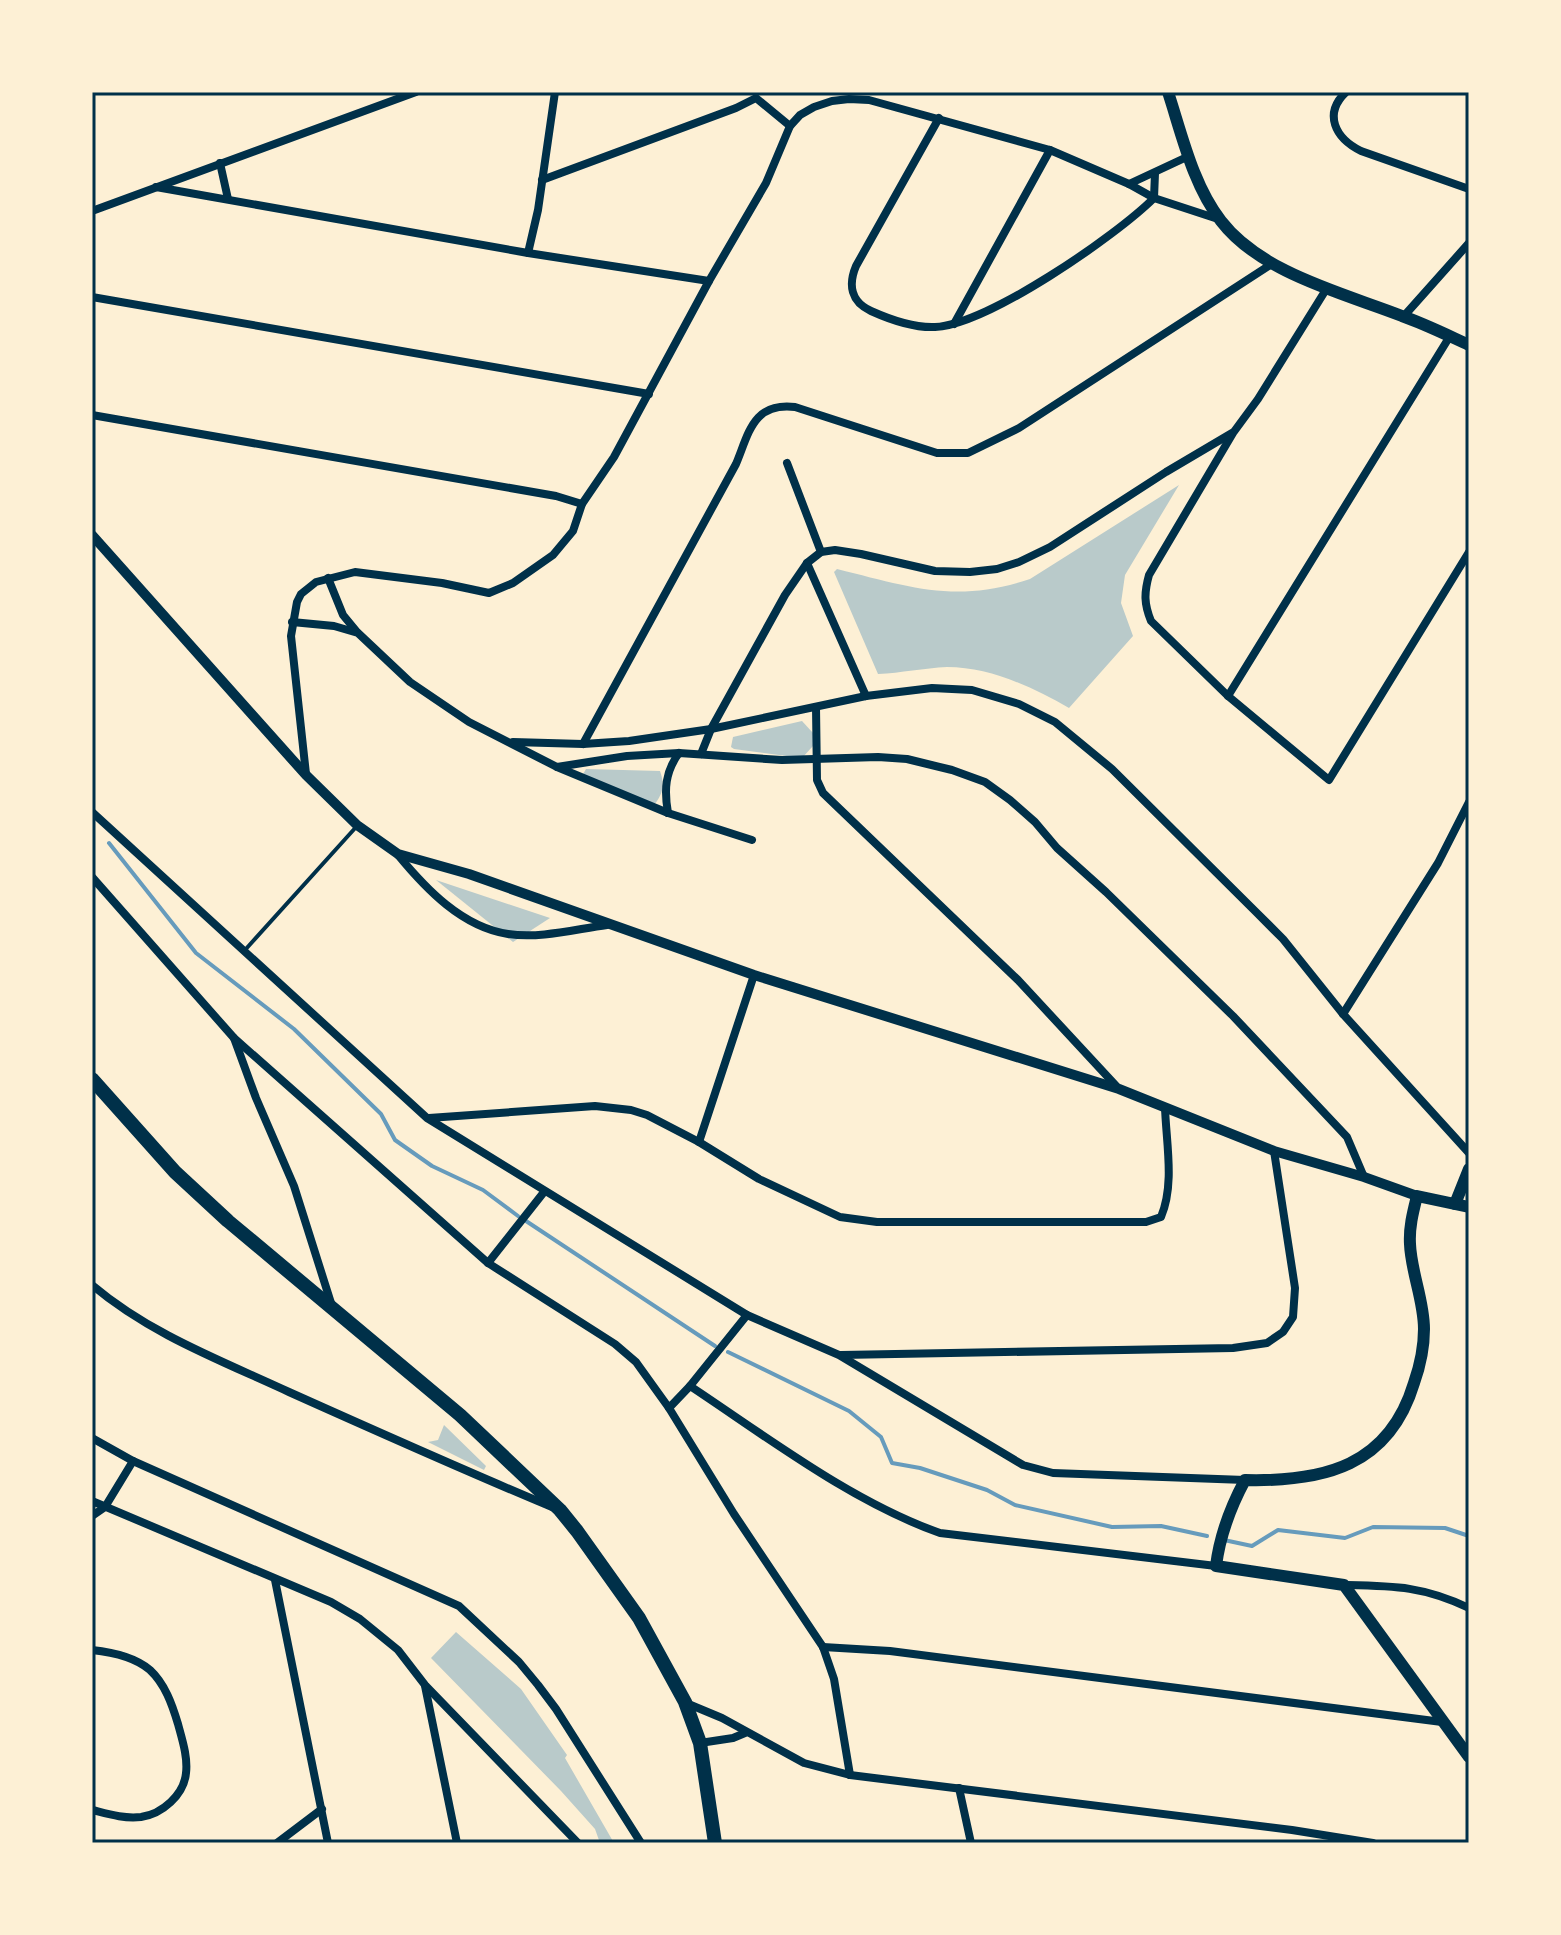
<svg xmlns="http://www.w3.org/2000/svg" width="1561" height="1935" viewBox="0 0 1561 1935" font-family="'DejaVu Sans',sans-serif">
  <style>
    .green { fill: #b9caca }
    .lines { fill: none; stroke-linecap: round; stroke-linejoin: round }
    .stream { stroke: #669bbc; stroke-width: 4 }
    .service { stroke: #003049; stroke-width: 4 }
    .minor { stroke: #003049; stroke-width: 8 }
    .tertiary { stroke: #003049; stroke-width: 10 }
    .secondary { stroke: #003049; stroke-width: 12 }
    .primary { stroke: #003049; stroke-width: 14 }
    .neatline { fill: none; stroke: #003049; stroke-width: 3 }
  </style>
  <rect width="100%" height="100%" fill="#fdf0d5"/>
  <g class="green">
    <path d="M 1179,485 L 1125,575 L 1121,603 L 1133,636 L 1069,708 C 1032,687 990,667 947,667 C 924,668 901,673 878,674 L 834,572 L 837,569 C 910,587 956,604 1030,579 Z"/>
    <polygon points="802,721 813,733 813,746 802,758 734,749 731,747 733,737"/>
    <path d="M 586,769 L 660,771 C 665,785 663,795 653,806 L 582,776 Z"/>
    <polygon points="436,880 550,918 513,942"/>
    <polygon points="444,1425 486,1466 484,1470 428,1442 438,1440"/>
    <polygon points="456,1632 521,1689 567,1755 565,1758 614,1843 600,1843 595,1829 561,1791 431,1658"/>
  </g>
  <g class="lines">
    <g class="stream">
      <polyline points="109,843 196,953 294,1029 381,1114 395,1140 432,1166 483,1190 518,1216"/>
      <polyline points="526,1221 715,1346"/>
      <polyline points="728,1352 849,1411 881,1437 892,1463 920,1468 987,1490 1015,1505 1112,1527 1161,1526 1207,1536"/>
      <polyline points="1224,1540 1252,1546 1278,1530 1345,1538 1373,1527 1445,1528 1469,1536"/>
    </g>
    <polyline class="service" points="245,950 357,826"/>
    <g class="minor">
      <path d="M 1346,92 C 1323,114 1335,138 1361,151 L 1469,189"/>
      <path d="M 939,118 L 856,266 C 848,285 851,302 871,311 C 891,320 913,328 935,327 C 987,325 1116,236 1154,198 L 1155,173"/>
      <polyline points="220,163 228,199"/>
      <polyline points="542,180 736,108 756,98 790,126"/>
      <polyline points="1129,184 1189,156"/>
      <polyline points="156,187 528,253 709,281"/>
      <polyline points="92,211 416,92"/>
      <polyline points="528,253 538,210 555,92"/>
      <path d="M 1327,288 L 1258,399 L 1233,433 L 1149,575 C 1144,593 1144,604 1151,621 L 1228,696 L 1329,780 L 1469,552"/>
      <polyline points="92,297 649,394"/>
      <polyline points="1404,316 1469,243"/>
      <polyline points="954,324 1050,150"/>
      <polyline points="92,415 556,496 582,504"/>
      <polyline points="787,463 821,552"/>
      <polyline points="807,563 866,696"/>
      <polyline points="328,578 343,615 357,632"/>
      <polyline points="292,622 334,626 358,633 410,682 469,722 557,767 668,813 752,840"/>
      <polyline points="1228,696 1450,336"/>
      <polyline points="816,707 817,780 823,793 1018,980 1119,1089"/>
      <polyline points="513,742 583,744 629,741 711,729 866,696 932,688 972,690 1019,704 1055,722 1112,769 1256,912 1283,939 1343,1014 1469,1153"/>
      <path d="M 583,744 L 736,464 C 749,433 753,402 795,407 L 937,453 L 968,453 L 1019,428 L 1273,263"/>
      <polyline points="701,754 711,729 785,595 807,563 821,552 835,550 861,554 935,571 970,572 997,569 1019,562 1050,547 1166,472 1232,433"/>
      <polyline points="557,767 627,756 679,753 782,760 878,757 907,759 952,770 985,782 1010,800 1035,822 1057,848 1106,892 1233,1016 1347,1137 1364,1177"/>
      <polyline points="306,774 291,636 297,602 301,594 316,582 355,572 442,583 489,593 513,583 553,555 573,531 582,504 614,457 709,281 766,183 790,126 800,115 814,107 832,101 849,99 869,100 1050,150 1129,184 1154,198 1218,219"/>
      <polyline points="92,812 427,1118 747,1315 839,1355 1023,1465 1053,1473 1245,1480"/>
      <path d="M 668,813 C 664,790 665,772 679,753"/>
      <path d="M 398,855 C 426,889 462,927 508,934 C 540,939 576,929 607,925"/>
      <path d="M 92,877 L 234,1038 L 488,1263 L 615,1344 L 636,1362 L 669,1408 L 690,1386 C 767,1437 852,1502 940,1533 L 1216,1566"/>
      <polyline points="1343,1014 1438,863 1469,802"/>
      <polyline points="234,1038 256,1098 294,1186 331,1303"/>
      <path d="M 429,1118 L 595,1106 L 631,1110 L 647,1115 L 699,1142 L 759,1179 L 840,1217 L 877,1222 L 1146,1222 L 1161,1217 C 1175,1184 1166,1142 1165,1107"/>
      <polyline points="699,1142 754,975"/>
      <polyline points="488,1263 544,1192"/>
      <path d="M 92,1285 C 150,1334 220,1360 289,1392 C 376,1431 463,1470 552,1507"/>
      <polyline points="841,1355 1233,1348 1267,1343 1283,1332 1293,1317 1295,1288 1274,1151"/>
      <polyline points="690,1386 747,1315"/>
      <polyline points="669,1408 734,1514 823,1647 834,1679 850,1775"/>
      <polyline points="92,1438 133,1461 459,1606 519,1662 538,1685 556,1709 641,1843"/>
      <polyline points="92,1501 331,1602 360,1619 398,1650 425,1685 578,1843"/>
      <polyline points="92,1516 105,1507 133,1461"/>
      <polyline points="275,1580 328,1843"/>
      <path d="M 1344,1585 C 1394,1586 1423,1586 1469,1608"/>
      <polyline points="823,1647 890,1651 1442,1722"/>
      <path d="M 92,1650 C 111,1652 135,1657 150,1670 C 165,1684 172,1704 178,1724 C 182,1739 188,1757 186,1773 C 184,1795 162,1814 141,1817 C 124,1819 108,1814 92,1810"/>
      <polyline points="425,1686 457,1843"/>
      <polyline points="686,1703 722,1718 804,1763 850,1775 1292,1830 1373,1843"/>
      <polyline points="700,1743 733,1738 745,1733"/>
      <polyline points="959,1788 971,1843"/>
      <polyline points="277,1843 322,1809"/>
    </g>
    <polyline class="tertiary" points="92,535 306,775 357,825 398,854 469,874 754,975 1119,1089 1274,1151 1364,1177 1417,1196"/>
    <g class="secondary">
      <path d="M 1168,92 C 1182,135 1193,185 1221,221 C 1261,273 1343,293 1402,316 C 1425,324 1447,335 1469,345"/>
      <polyline points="1455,1204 1469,1169"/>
      <path d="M 1469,1207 L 1417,1196 C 1413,1212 1409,1227 1410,1244 C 1411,1272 1424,1300 1424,1329 C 1424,1347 1420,1366 1414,1383 C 1389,1466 1324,1482 1245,1480 C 1230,1508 1220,1534 1216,1566 L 1344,1585 L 1469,1757"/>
    </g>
    <polyline class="primary" points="92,1079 175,1172 228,1221 460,1415 560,1510 577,1531 639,1618 685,1702 700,1743 715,1843"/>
  </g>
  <rect width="1561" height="1935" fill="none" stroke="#fdf0d5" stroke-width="188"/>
  <rect x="94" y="94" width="1373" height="1747" class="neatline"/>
</svg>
